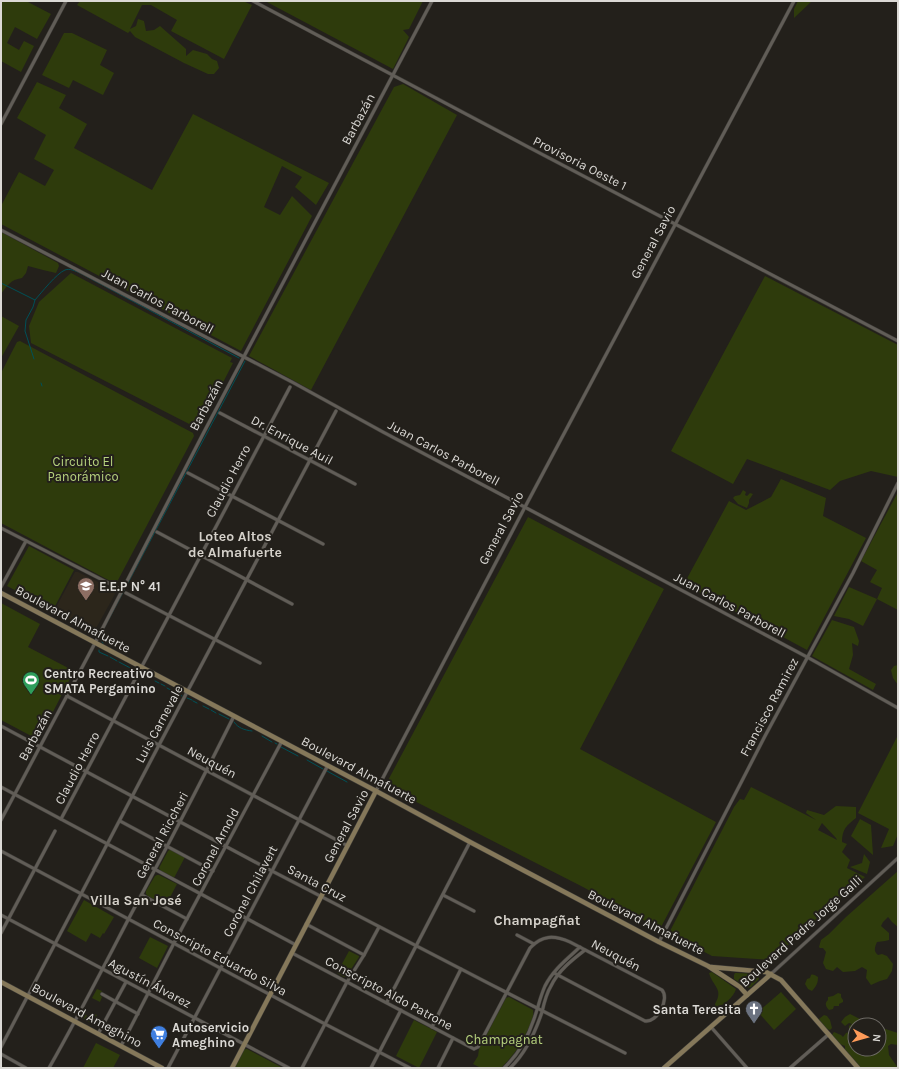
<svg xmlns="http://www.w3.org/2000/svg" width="899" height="1069" viewBox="0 0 899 1069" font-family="Karla,sans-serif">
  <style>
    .built { fill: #2c261b }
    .green { fill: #2e3b0c; fill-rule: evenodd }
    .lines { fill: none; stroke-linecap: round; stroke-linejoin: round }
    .stream { stroke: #005057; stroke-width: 1 }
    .street-casing { stroke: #3e3c38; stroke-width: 4 }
    .secondary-casing { stroke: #3e3c38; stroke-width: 5.5 }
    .street { stroke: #615d57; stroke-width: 3 }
    .secondary { stroke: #85785a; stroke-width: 4.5 }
    .labels { text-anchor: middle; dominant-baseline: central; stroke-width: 4; stroke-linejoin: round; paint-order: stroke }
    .street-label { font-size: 13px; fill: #dbd9d5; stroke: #23201b }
    .park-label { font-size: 13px; fill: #b7d37e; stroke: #23201b }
    .poi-label { font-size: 13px; font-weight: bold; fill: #dbd9d5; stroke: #23201b; text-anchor: start }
    .neighbourhood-label { font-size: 14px; font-weight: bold; fill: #d5d1ca; stroke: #23201b }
  </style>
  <rect width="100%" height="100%" fill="#23201b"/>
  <polygon class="built" points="75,572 78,572 114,590 115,594 94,632 54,611"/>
  <g class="green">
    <polygon points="1,1 26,1 51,14 37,39 15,27 7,43 19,50 24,41 34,46 21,72 1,61"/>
    <polygon points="80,1 243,1 252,5 224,59 171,31 177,20 151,5 142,5 130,29 136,26 138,19 144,21 146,31 154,30 160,26 186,49 186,56 193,50 207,54 212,59 217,61 219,68 214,74 208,74 184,63 135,37 130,31 128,33 77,5"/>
    <polygon points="265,1 423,1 409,29 403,30 409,37 393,69"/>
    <polygon points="798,1 812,1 794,18 794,9"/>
    <polygon points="64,33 72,33 107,50 100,65 114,73 103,95 73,80 69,88 42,75"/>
    <polygon points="37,82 66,95 59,108 87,124 74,148 152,190 193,114 329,183 316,205 295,187 302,177 282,166 264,207 280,215 292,196 312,216 241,351 1,224 1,206 19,172 45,186 54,170 34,159 46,135 17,118"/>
    <polygon points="403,84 457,115 311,390 249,356 394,87"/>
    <path d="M 1,232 L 58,263 L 59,266 L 56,273 L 43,270 L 28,266 L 26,273 L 22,278 C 10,280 8,285 1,294 Z"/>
    <polygon points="71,273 232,358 230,362 233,363 199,429 31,343 29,326 39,302"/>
    <polygon points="765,276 898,345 898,477 871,471 840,481 830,490 747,459 733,484 671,451"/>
    <polygon points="1,316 19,326 1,358"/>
    <polygon points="20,341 193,433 194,436 117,582 114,583 1,523 1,373 17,342"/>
    <polygon points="781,479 826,498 823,516 866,538 807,650 684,584 729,501 746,510 771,497"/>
    <polygon points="743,490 746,492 745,495 747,496 750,493 753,494 749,500 749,503 747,508 738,504 733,498 735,496 740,495"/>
    <polygon points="898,492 898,610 877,599 863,626 849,619 834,616 849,587 877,599 882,588 870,582 877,570 861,561"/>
    <polygon points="528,517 664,589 580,749 716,822 660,929 583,887 385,786"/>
    <polygon points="29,546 74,570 53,610 7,586"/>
    <polygon points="1,603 40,624 28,647 74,671 39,739 37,739 1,720"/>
    <polygon points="832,620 854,627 859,641 858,646 852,643 853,655 849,669 876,684 873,690 812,656"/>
    <polygon points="898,665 898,685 893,678 891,670 894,666"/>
    <polygon points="898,735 898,834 893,846 881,848 889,829 858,813"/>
    <path d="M 751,787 L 816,820 L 806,813 L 807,810 L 824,815 L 836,806 L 856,807 L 856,818 C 847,825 842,829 842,842 L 847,844 L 842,852 L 850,860 L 847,868 L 865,877 L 771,960 L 712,956 L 669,933 L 734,807 L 740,799 L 744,800 ZM 822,823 L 836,838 L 837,840 L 818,830 Z"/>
    <polygon points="860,819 871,825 873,855 851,836"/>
    <polygon points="171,849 185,857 174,878 161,871 159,868 168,851"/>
    <polygon points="864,854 870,862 867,874 850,867 862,863"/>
    <path d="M 898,871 L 898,927 L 892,922 L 889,918 L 888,917 L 883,922 L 881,926 L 889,933 L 889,940 L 885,941 L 877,942 C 875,947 873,951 878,955 L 882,954 L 887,956 L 893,964 L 892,971 L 887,979 L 880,981 L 871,985 L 866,978 L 867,970 L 862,967 L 855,971 L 843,972 L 837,967 L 833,971 L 826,969 L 823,963 L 826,952 L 823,948 L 820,948 L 819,947 L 821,940 L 829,934 L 846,917 Z"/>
    <polygon points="157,875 159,875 177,884 166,905 148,896 146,894 146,891 155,876"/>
    <polygon points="84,900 114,917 104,934 103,933 100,938 91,933 86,942 67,931"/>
    <polygon points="150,937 168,946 157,968 139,958"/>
    <polygon points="349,951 359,956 359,957 346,977 344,977 337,973"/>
    <path d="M 712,972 L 736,989 C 734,997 723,1006 715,1008 L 715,1004 C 724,989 713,987 709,973 Z"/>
    <polygon points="735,973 737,973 756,974 758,976 759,979 751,987 747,988 734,979 734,975"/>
    <path d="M 811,975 C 813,974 815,975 818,977 C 818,984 816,986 812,991 L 808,989 L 805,984 L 807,979 L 810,978 Z"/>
    <polygon points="97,989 102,991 100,995 102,997 100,1002 92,998"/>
    <polygon points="781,992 796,1009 774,1030 758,1012"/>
    <path d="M 838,993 L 841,994 L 841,997 L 843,1000 L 843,1002 L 839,1004 L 839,1006 L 834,1006 L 833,1009 L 829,1010 C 826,1007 824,1003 828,1000 L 828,997 L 833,996 Z"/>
    <path d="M 509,997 L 533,1010 C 534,1015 532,1020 530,1025 C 522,1043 515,1054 501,1068 L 481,1068 L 473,1064 L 478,1056 L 479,1049 L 506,998 Z"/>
    <polygon points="84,1014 91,1018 94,1014 97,1015 92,1024 82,1018"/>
    <polygon points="850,1014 872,1025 855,1025 855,1049 879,1049 879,1027 898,1033 898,1045 891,1044 888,1046 889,1055 898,1068 861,1068 845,1050 845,1046 840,1044 831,1036 834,1032 841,1035 843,1037 846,1033 849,1032 849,1026 852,1024 849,1023 845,1026 841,1022 845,1017"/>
    <path d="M 824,1015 L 827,1016 L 830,1020 L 832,1028 L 830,1030 C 824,1028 821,1025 819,1019 Z"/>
    <polygon points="414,1020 437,1032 419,1068 396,1056"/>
    <polygon points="96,1043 120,1055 113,1068 83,1068"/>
    <polygon points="246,1049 247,1049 283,1068 234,1068 243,1050"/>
  </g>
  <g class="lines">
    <g class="stream">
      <polyline points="1,283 35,300 33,307 26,320 25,331 34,359"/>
      <path d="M 35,300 C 41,293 57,273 65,270 C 70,268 75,271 80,273 L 239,358"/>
      <polyline points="41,383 42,386"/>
      <polyline points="103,643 100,638 100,636 245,361"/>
      <polyline points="99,650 99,652 108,656"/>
      <polyline points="110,657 117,661"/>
      <polyline points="119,662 136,671"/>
      <polyline points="141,673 148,677"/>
      <polyline points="155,681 159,683"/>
      <polyline points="161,684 165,686"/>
      <polyline points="167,688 182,696"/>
      <polyline points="187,698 192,700"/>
      <polyline points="193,701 197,703"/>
      <polyline points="203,706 209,709"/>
      <polyline points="211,710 216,713"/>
      <polyline points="219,714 229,719"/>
      <path d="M 234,722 C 238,728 244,730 252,731"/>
      <polyline points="262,736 272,742"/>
      <polyline points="275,743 277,744"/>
      <polyline points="281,747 298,756"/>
      <polyline points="307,760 323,769"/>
      <polyline points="327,771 347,782"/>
    </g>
    <g class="street-casing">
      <g id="street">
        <polyline points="253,1 532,149 898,341"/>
        <polyline points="1,124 66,1"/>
        <polyline points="1,230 292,382 383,432 700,600 807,657 898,708"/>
        <polyline points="220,413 355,484"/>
        <polyline points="188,473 323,544"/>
        <polyline points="1,528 122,590"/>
        <polyline points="157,532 292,604"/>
        <polyline points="1,587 26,541"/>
        <polyline points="126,593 260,663"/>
        <polyline points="67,696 348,846"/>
        <polyline points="1,726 272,871 488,983 625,1053"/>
        <polyline points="1,787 296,945"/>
        <polyline points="376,791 525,507 794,1"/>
        <polyline points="61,819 290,387"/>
        <polyline points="1,820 95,643 204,432 432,1"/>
        <polyline points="120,821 213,871"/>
        <polyline points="1,851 325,1024 410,1068"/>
        <polyline points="142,895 187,919"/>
        <polyline points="443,895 474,911"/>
        <polyline points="1,915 289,1068"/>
        <polyline points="306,924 364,955"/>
        <polyline points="1,933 55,831"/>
        <polyline points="517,935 534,944"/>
        <polyline points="659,942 765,736 853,573 898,483"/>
        <path d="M 292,953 L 474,1049 L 478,1047 L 530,948 C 542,935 554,935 570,942 L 662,990 C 670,999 657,1023 645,1021 L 554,973"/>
        <polyline points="771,974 898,858"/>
        <polyline points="102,994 138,1014"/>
        <polyline points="387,1002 470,842"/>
        <polyline points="432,1027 461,969"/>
        <polyline points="711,1027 747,1068"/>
        <polyline points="98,1034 126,982"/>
        <polyline points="121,1046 174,943 282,741"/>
        <polyline points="1,1047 159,745 336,411"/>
        <polyline points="1,1054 26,1068"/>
        <path d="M 49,1068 C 77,1019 103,968 129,918 C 165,851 200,784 234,716"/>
        <polyline points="168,1068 328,765"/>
        <polyline points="302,1068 347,982 364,955 379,927"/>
        <polyline points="371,1068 401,1010"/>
        <polyline points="438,1068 453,1038"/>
        <path d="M 504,1068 C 519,1054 528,1037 534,1019 C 538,1008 540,997 545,986 C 553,970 567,959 580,947"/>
        <path d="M 510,1068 C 526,1053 535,1033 542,1012 C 544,1003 546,994 551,986 C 558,971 572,960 585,950"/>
        <polyline points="790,1068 829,1034"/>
      </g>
    </g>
    <g class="secondary-casing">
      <g id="secondary">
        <polyline points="1,593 376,791 470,842 659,942 708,966 734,983 740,987 747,995"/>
        <polyline points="711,967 766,972 781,980 858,1068"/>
        <polyline points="1,982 162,1068"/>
        <polyline points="232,1068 376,791"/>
        <polyline points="664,1068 771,974"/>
      </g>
    </g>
    <use href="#street" class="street"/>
    <use href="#secondary" class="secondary"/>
  </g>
  <defs>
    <g id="school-pin" transform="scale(0.9)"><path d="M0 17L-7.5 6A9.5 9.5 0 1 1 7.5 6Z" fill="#8d6e63" stroke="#23201b"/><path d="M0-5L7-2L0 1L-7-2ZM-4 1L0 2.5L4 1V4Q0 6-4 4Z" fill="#fff"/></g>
    <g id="stadium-pin" transform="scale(0.9)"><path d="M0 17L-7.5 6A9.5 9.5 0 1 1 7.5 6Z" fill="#2e9e5b" stroke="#23201b"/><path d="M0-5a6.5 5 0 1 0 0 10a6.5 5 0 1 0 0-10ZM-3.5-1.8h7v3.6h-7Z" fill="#fff"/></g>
    <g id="church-pin" transform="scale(0.9)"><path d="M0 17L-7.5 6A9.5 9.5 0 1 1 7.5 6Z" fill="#6b7280" stroke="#23201b"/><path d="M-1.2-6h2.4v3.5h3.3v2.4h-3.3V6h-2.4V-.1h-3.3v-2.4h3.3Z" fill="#fff"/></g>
    <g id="supermarket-pin" transform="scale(0.9)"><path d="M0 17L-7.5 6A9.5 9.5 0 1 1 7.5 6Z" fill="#3f7fe0" stroke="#23201b"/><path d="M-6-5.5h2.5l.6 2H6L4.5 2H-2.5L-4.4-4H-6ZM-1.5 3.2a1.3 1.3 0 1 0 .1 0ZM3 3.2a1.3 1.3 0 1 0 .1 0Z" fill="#fff"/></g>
  </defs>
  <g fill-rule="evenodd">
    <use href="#school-pin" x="86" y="586"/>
    <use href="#stadium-pin" x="31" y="680"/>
    <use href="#church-pin" x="754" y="1009"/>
    <use href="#supermarket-pin" x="159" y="1034"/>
  </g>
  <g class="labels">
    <g class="street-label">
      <text transform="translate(358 119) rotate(-62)">Barbazán</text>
      <text transform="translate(580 163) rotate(27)">Provisoria Oeste 1</text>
      <text transform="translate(653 242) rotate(-62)">General Savio</text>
      <text transform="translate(158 301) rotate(28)">Juan Carlos Parborell</text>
      <text transform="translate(206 405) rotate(-62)">Barbazán</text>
      <text transform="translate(292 440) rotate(28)">Dr. Enrique Auil</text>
      <text transform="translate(444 453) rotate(28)">Juan Carlos Parborell</text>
      <text transform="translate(228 481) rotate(-62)">Claudio Herro</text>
      <text transform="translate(501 528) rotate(-62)">General Savio</text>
      <text transform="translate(730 605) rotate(28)">Juan Carlos Parborell</text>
      <text transform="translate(73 619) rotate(28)">Boulevard Almafuerte</text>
      <text transform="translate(769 707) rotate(-62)">Francisco Ramirez</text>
      <text transform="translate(159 724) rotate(-62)">Luis Carnevale</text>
      <text transform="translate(35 735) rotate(-62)">Barbazán</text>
      <text transform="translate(212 762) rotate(28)">Neuquén</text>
      <text transform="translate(77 768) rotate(-62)">Claudio Herro</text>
      <text transform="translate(359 770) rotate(28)">Boulevard Almafuerte</text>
      <text transform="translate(346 826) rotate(-62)">General Savio</text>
      <text transform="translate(162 835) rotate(-62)">General Riccheri</text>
      <text transform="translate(215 847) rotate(-62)">Coronel Arnold</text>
      <text transform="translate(317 883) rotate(28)">Santa Cruz</text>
      <text transform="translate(250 891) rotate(-62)">Coronel Chilavert</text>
      <text transform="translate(646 922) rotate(27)">Boulevard Almafuerte</text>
      <text transform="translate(801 931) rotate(-42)">Boulevard Padre Jorge Galli</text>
      <text transform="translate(616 955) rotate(28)">Neuquén</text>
      <text transform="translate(220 957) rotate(28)">Conscripto Eduardo Silva</text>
      <text transform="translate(150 983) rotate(28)">Agustín Álvarez</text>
      <text transform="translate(389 993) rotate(28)">Conscripto Aldo Patrone</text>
      <text transform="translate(87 1015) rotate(28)">Boulevard Ameghino</text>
    </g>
    <g class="park-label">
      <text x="83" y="461">Circuito El<tspan x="83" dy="15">Panorámico</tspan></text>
      <text x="504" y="1039">Champagnat</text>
    </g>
    <g class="poi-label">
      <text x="99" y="586">E.E.P N° 41</text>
      <text x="44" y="673">Centro Recreativo<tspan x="44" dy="15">SMATA Pergamino</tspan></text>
      <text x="741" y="1009" text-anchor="end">Santa Teresita</text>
      <text x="172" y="1027">Autoservicio<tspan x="172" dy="15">Ameghino</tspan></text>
    </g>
    <g class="neighbourhood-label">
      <text x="235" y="536">Loteo Altos<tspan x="235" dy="16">de Almafuerte</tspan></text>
      <text x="136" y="900">Villa San José</text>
      <text x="537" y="920">Champagñat</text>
    </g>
  </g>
  <rect width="899" height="1069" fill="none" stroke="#dbd9d5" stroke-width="4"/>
  <g transform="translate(867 1037) rotate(96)"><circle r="19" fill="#23201b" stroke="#6d6a65"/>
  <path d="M0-3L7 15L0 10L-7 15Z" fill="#fe9b59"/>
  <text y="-6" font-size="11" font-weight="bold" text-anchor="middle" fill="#dbd9d5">N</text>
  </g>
</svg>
